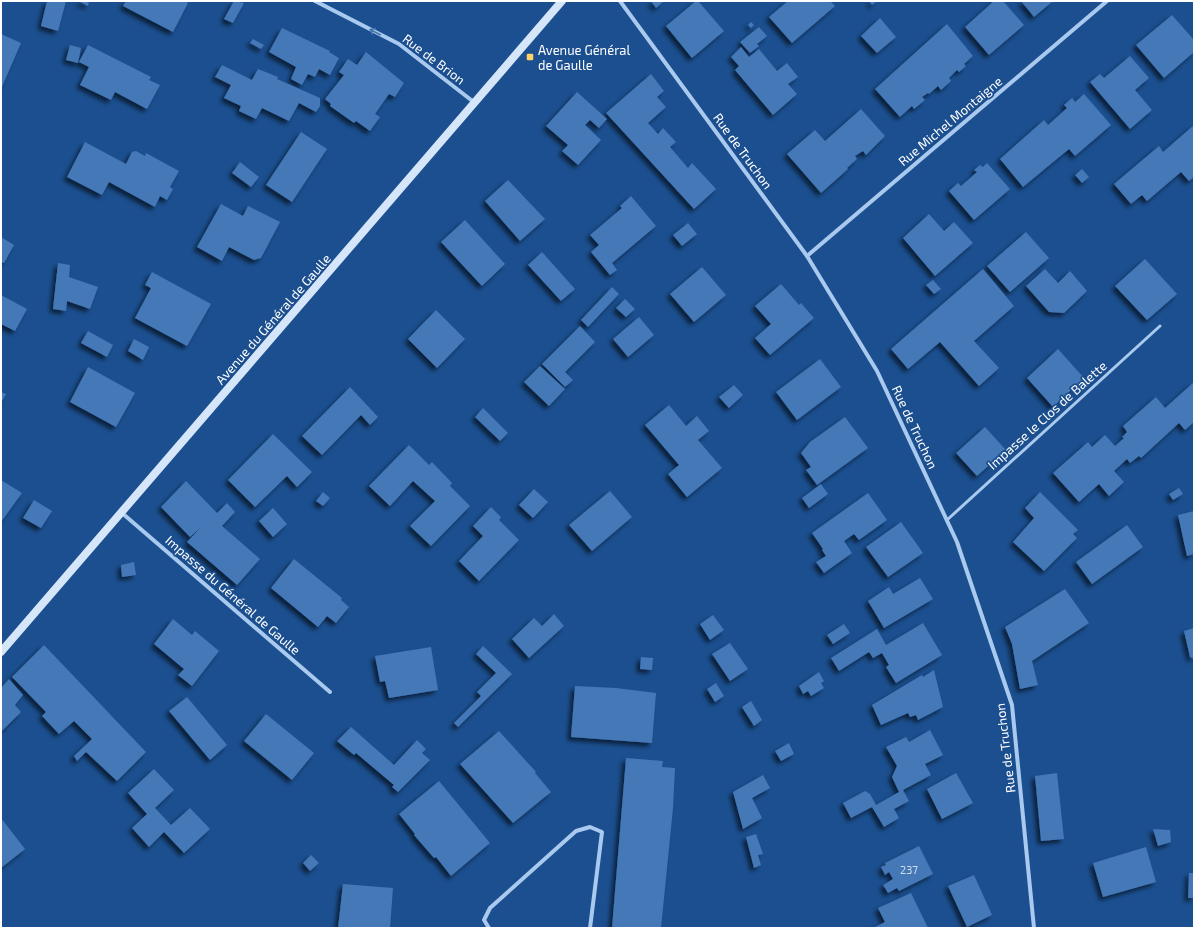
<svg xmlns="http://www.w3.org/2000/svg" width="1195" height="929" viewBox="0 0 1195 929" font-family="'Exo 2',sans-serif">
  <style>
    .building { fill: #4478b7; filter: url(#shadow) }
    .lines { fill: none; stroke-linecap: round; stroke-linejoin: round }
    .lane { stroke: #a9c9ee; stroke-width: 3 }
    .street { stroke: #a9c9ee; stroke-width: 4 }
    .secondary { stroke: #d6e6fa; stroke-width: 8 }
    .oneway { stroke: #4674ac }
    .poi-dot { fill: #ffd166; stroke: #1b4f8f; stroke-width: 1.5 }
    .labels { text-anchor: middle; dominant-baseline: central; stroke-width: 3.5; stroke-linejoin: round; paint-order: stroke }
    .number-label { font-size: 11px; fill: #d0dded }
    .poi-label { font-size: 13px; fill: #fff; stroke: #1b4f8f; text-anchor: start }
    .street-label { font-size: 13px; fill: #fff; stroke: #1b4f8f }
  </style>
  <defs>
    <filter id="shadow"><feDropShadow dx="-3.5" dy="3.5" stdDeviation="2" flood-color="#0009"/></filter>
  </defs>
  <rect width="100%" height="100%" fill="#1b4f8f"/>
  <g class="building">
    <polygon points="47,1 66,1 58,31 41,26"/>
    <polygon points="78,1 89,1 88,6"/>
    <polygon points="126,1 185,1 188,3 173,32 123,6"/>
    <polygon points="234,1 244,3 233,23 224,19"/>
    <polygon points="651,1 664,1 656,8"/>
    <polygon points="696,1 698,1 724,31 692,58 666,26"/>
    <polygon points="788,1 830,1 835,6 792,43 769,17"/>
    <polygon points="869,1 877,1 872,5"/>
    <polygon points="994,1 1003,1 1024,25 989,55 965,27"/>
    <polygon points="1021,1 1053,1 1034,17"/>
    <polygon points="1172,15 1194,40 1194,52 1164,78 1136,45"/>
    <polygon points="880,18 896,37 877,53 861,36"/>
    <polygon points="751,22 754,25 751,28 748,25"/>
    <polygon points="947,24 973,56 964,64 966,66 959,72 957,70 949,78 951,81 941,90 938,86 929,94 928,93 922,97 925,100 914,109 912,106 900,117 875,89"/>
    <polygon points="759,27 767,36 757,44 759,46 750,53 740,42"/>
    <polygon points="282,28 330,51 329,52 339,58 330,75 319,69 315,77 308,74 302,85 291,79 296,67 269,52"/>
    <polygon points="1,34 21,43 1,89"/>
    <polygon points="253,39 264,45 261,49 250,43"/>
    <polygon points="70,45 81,48 78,63 66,60"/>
    <polygon points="88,45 151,77 149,80 160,85 147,109 115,92 111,100 80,85 89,67 79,62"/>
    <polygon points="741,47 749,57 759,49 777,71 787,63 798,77 788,84 797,94 773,115 735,70 739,66 731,57"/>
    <polygon points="366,52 404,83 395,97 389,94 375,114 380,117 370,131 356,121 354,123 330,106 331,104 325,99 344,75 339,72 348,59 357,65"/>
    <polygon points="1130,56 1149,78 1135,90 1152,110 1130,129 1090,82 1100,74 1104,78"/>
    <polygon points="222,65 252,80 258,69 278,77 277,79 320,98 320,106 316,112 299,103 289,121 262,108 256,119 239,111 241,106 224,98 231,85 215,77"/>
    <polygon points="651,74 664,91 657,97 666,107 648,123 658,134 663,128 676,142 670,147 688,168 692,163 716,189 694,209 606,113"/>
    <polygon points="577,92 607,119 599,128 590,120 585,125 601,140 578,165 562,151 568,145 546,126"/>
    <polygon points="1084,94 1111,125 1075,156 1069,149 1023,187 1000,159 1044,120 1048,125 1067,108 1064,105 1072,98 1075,102"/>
    <polygon points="861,109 885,136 866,155 863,151 855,156 857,159 847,168 848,169 821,193 787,154 815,130 825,141"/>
    <polygon points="1194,125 1194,177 1189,181 1181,172 1147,201 1142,195 1131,204 1114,184 1159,146 1163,152"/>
    <polygon points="301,132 327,149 292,202 266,185"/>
    <polygon points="85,142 126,164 132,152 136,151 145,156 146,153 179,171 170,187 173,189 167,200 160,196 155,207 109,182 102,195 67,177"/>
    <polygon points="240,162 259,177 251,187 232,173"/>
    <polygon points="987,163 1010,189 974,220 949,191 958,183 961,186 977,172 974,170 980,165 983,167"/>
    <polygon points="1082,169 1089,177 1082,183 1075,175"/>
    <polygon points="508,180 545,219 520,241 485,201"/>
    <polygon points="631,196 656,226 612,263 617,270 610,275 591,252 599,245 590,235 622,208 620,206"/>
    <polygon points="221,204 243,216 248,206 280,222 261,258 254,260 229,247 222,261 197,247"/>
    <polygon points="929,214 944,231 954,222 973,243 935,276 903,238"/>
    <polygon points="465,220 505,264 482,286 441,242"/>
    <polygon points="688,223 697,234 682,246 673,235"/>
    <polygon points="1026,232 1049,258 1010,292 987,266"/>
    <polygon points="1,237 14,245 4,263 1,262"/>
    <polygon points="542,252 575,289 561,301 528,265"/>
    <polygon points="1145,259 1177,294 1147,320 1115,286"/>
    <polygon points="58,263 70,265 69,277 98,287 90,309 67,301 66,311 53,309"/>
    <polygon points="702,267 726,295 694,322 670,294"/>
    <polygon points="983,269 1014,306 974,341 999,368 979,386 940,342 908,369 891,349"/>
    <polygon points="1045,269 1058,283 1070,271 1087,291 1064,313 1049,312 1026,286"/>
    <polygon points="152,272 211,304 187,346 135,318 151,288 145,285"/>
    <polygon points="933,280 941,289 934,294 926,285"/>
    <polygon points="781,284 799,305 801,303 814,318 770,355 755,338 771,324 755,306"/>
    <polygon points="612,287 619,294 588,327 581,320"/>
    <polygon points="1,295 27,309 15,331 1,324"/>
    <polygon points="625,299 635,309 626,317 616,308"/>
    <polygon points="436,310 465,339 437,368 408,339"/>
    <polygon points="639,317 654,335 628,357 613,339"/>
    <polygon points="580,326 595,342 565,372 573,380 565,387 542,364"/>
    <polygon points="88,331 113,345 107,357 81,343"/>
    <polygon points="134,339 149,347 143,360 128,351"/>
    <polygon points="1058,349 1084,378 1053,407 1027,378"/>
    <polygon points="820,359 841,387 797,420 776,392"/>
    <polygon points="540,366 565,389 549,406 524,382"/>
    <polygon points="88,367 135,393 116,427 70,402"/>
    <polygon points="1194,382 1194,422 1185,430 1179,423 1141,458 1139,456 1130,463 1127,459 1114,471 1124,482 1109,496 1099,484 1079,502 1053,473 1088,442 1092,447 1105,435 1115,446 1124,438 1122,437 1127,432 1123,426 1156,397 1165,408"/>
    <polygon points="734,385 743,395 729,408 719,397"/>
    <polygon points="350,387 378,417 370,425 361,415 322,455 302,436"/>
    <polygon points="1,392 6,394 1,403"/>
    <polygon points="669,405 686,426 697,416 709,431 698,440 722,468 687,497 668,474 679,465 645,425"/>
    <polygon points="483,408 508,433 500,441 475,417"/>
    <polygon points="845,417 868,448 817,485 806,470 811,467 801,453 810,442"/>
    <polygon points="985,427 1006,450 977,476 956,453"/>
    <polygon points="273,434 312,472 297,487 287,476 255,507 228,480"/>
    <polygon points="409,445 429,465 432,462 452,483 450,486 470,506 431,546 410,526 435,501 413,481 390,506 369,486"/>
    <polygon points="1,480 22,493 1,522"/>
    <polygon points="186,481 217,513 227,503 235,512 222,526 260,559 237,585 187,542 200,528 190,537 161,507"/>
    <polygon points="821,484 828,494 809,508 802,498"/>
    <polygon points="1179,488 1183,494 1173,500 1169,494"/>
    <polygon points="534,489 548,502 533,518 519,505"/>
    <polygon points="610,491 632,517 592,551 569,525"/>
    <polygon points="323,492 330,498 323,506 316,501"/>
    <polygon points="1040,492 1078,530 1073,534 1077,538 1044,571 1013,542 1034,518 1025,508"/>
    <polygon points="868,493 887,520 859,540 854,534 844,541 852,553 824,573 816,562 826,556 822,550 823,549 812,533"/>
    <polygon points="34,500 52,511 41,528 23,518"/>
    <polygon points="491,507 501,517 499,520 519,540 479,581 459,561 483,536 473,526"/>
    <polygon points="273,508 287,524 273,537 259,521"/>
    <polygon points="1194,511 1194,554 1187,556 1178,515"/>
    <polygon points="901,522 923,553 888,577 866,547"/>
    <polygon points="1127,525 1143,547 1092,584 1076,562"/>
    <polygon points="294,559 342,598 341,600 349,607 336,623 327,616 318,627 271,588"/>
    <polygon points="134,562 136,575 122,577 121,565"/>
    <polygon points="920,578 933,599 884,628 868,601 889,587 893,594"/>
    <polygon points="1065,589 1089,623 1032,661 1038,685 1020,689 1012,644 1005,627"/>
    <polygon points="554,614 564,626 529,658 512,639 534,618 542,626"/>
    <polygon points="713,615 724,630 710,640 700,624"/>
    <polygon points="173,619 192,635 195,631 219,651 192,686 178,675 184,669 154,644"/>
    <polygon points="923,623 942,655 896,683 886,667 889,665 882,653 873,658 869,652 839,671 831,658 877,629 886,645"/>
    <polygon points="844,624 850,633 833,644 827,635"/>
    <polygon points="1194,628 1194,659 1190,657 1184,631"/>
    <polygon points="730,643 748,669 730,681 712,654"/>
    <polygon points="44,645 146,752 117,781 86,752 77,761 74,756 92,739 74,721 59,734 42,716 46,712 12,677"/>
    <polygon points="483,646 512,674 458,727 454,723 481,696 477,692 496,673 476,654"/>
    <polygon points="431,647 438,690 389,698 385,681 380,682 375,656"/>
    <polygon points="641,657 653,658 652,670 640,669"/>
    <polygon points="934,670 943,707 918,720 916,715 910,717 908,713 881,725 872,705 922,675 923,677"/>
    <polygon points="819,672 824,681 821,683 824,688 811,696 808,691 803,694 799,686"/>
    <polygon points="9,679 23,695 15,705 21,712 2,731 1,688"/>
    <polygon points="716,683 724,696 715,702 707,689"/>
    <polygon points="575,686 616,688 656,693 652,743 571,737"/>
    <polygon points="187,697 227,745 210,760 169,711"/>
    <polygon points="751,701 762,720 754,726 742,707"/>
    <polygon points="266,714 314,753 292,780 244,741"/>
    <polygon points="351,727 394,765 417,740 426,749 422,753 430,760 398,792 392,787 394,785 356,753 354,755 337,741"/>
    <polygon points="930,730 943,755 925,764 931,775 903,790 909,801 894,809 899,818 884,827 872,807 851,818 843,803 865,791 870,794 876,805 899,792 892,777 897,766 886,747 906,737 909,742"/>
    <polygon points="499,731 536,772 535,773 551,792 513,823 460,764"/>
    <polygon points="789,743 794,754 781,761 775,751"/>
    <polygon points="626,758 663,761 662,767 675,768 673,808 661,928 612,928"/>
    <polygon points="154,769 174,790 155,808 171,825 190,808 210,829 184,853 164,832 149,847 132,828 147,814 128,793"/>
    <polygon points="956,773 973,803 942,819 927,789"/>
    <polygon points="1057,773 1064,839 1041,841 1035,776"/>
    <polygon points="763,775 770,788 752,798 762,818 743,829 733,792"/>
    <polygon points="439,781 490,843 451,876 436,857 434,858 414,835 415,834 399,814"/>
    <polygon points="1,818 25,849 1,868"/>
    <polygon points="1153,829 1170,830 1171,842 1158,846"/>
    <polygon points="756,834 763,854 758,855 761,865 754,868 746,837"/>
    <polygon points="919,846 933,874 899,891 897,888 888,893 883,885 893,879 889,872 885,875 881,867 886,865 885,863"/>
    <polygon points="1146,847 1156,882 1103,897 1093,863"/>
    <polygon points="311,855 319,863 310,871 303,863"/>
    <polygon points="1189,873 1194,873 1194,898 1188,898"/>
    <polygon points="974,875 992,915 967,927 948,886"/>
    <polygon points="343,884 393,888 390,928 338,928"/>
    <polygon points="911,893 928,928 873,928 885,922 878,908"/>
  </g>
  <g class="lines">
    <polyline class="lane" points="947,520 1160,326"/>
    <g class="street">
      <polyline points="315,1 399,44 475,103"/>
      <polyline points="620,1 807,256 877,371 957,542 1012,705 1034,928"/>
      <polyline points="807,256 1107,1"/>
      <polyline points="122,513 330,692"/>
      <polyline points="489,928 484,920 490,908 576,831 590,827 602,832 590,928"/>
    </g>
    <polyline class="secondary" points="1,652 562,1"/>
  </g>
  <defs><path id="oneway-shaft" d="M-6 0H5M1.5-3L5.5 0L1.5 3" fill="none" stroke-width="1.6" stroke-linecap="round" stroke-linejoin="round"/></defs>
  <use class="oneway" href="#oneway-shaft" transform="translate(375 32) rotate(-153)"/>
  <rect class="poi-dot" x="526" y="53" width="8" height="8" rx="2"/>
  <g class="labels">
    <g class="number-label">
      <text x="909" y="869">237</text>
    </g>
    <g class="poi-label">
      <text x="538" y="50">Avenue Général<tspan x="538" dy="15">de Gaulle</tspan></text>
    </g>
    <g class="street-label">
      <text transform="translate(434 59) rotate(37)">Rue de Brion</text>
      <text transform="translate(950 121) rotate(-40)">Rue Michel Montaigne</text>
      <text transform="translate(743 151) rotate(54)">Rue de Truchon</text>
      <text transform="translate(273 319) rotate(-49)">Avenue du Général de Gaulle</text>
      <text transform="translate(1047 415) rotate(-42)">Impasse le Clos de Balette</text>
      <text transform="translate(915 427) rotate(65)">Rue de Truchon</text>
      <text transform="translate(233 595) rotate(41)">Impasse du Général de Gaulle</text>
      <text transform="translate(1005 748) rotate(-97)">Rue de Truchon</text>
    </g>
  </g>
  <rect width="1195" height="929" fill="none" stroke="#ffffff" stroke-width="4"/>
</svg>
